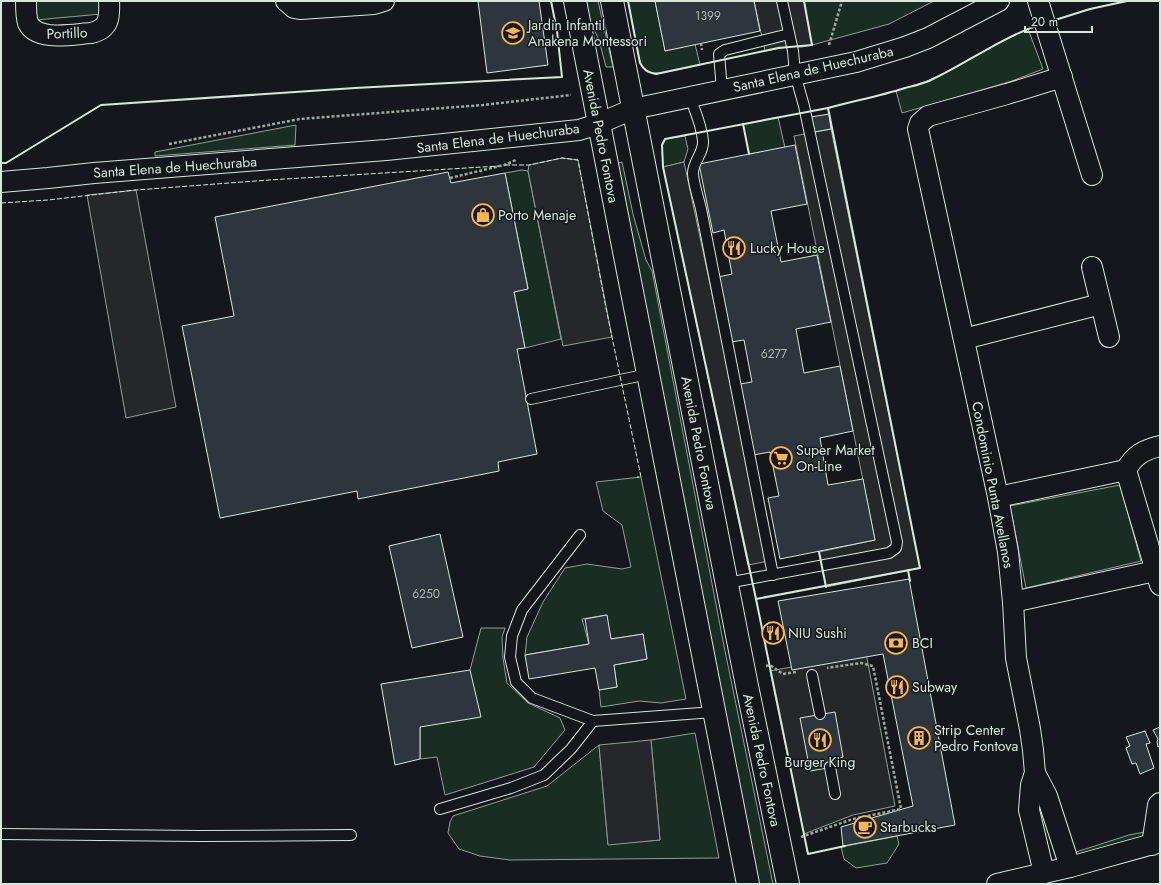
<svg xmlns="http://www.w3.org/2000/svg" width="1161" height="885" viewBox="0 0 1161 885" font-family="Jost,sans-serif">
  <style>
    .green { fill: #1a2d24; stroke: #939e99 }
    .parking { fill: #24282b; stroke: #939e99 }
    .building { fill: #2c363c; stroke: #d8e6dc }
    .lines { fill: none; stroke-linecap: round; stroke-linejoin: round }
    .service-casing { stroke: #d8e6dc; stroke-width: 12 }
    .minor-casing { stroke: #d8e6dc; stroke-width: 22 }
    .tertiary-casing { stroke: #d8e6dc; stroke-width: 24 }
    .path { stroke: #9da8a2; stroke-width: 2.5; stroke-dasharray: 3 2; stroke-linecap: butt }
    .service { stroke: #14181c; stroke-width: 10 }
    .minor { stroke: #14181c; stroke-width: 20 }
    .tertiary { stroke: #14181c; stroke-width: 22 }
    .fence { stroke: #d8e6dc; stroke-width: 1; stroke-dasharray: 5 2; stroke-linecap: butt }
    .wall { stroke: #d8e6dc; stroke-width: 2 }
    .labels { text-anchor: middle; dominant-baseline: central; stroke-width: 3; stroke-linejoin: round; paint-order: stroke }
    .number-label { font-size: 12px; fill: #adbab4 }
    .poi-label { font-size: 14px; fill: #d8e6dc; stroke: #14181c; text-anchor: start }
    .street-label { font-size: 14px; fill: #d8e6dc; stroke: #14181c }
  </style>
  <rect width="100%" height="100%" fill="#14181c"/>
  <g class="green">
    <polygon points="35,1 100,1 101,14 36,20"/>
    <polygon points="585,1 598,1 613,67 606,67 599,40 588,17"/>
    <path d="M 628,1 L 655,1 L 665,50 L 695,44 L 700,65 C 688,67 658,76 648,72 C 644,71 642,66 640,63 Z"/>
    <polygon points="804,1 934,1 889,24 812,45"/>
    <polygon points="1028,29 1043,69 1012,81 902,113 896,91 927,81 949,71 993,46"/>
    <polygon points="778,117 785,148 749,154 743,124"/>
    <polygon points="296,125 295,145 155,156 155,152"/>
    <polygon points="685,136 688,149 684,162 663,167 662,145 665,139"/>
    <polygon points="622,162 633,214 646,260 652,271 724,646 773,884 755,884 618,163"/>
    <polygon points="522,170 528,171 561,339 525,348 514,292 528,288 505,173"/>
    <polygon points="641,477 686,699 661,703 639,701 601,707 599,690 617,687 614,665 647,659 643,634 611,639 606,615 582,619 589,644 525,655 527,637 543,602 565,568 587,564 622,569 631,567 622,525 603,511 596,482"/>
    <polygon points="1120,485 1141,561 1026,588 1010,506"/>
    <polygon points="481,628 505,628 502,637 503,658 507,683 528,703 560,718 565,730 534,767 445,795 437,757 420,759 420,727 470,670"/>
    <polygon points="695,733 719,858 510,860 480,856 459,849 448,833 450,822 453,816 547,786 599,745 608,844 660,840 651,740"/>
    <polygon points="1144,832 1144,839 1076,859 1073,853 1129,835"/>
    <polygon points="897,836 899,844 887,863 856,868 844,859 841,847"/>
  </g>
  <g class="parking">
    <polygon points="754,1 804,1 812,45 802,47 787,47 765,51"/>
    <polygon points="831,129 920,568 826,587 819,552 875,540 794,136"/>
    <polygon points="562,158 578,160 612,337 563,346 528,171 529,165"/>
    <polygon points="684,162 769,561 748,565 663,167"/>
    <polygon points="136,190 176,407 126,418 87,195"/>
    <polygon points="866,653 895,806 853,815 804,834 770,671"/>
    <polygon points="651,740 660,840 608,845 599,745"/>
  </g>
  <g class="building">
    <polygon points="478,1 539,1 548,65 487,73"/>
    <polygon points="655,1 754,1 760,31 665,51"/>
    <polygon points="829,114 831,129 814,132 811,117"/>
    <polygon points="795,145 807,204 771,211 781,262 817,255 831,322 796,329 804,373 840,366 853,431 820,438 828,485 863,479 875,540 780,559 768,498 779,496 770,452 753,455 740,384 752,382 744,340 731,342 718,277 732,274 724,230 713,233 699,164"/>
    <polygon points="448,172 451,183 505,173 528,289 514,292 525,348 517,349 537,454 498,462 499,471 358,499 357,491 220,518 182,326 234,316 215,217"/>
    <polygon points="440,534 463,637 412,648 389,546"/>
    <polygon points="909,579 955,825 843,846 841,827 913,806 883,654 792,670 778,601"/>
    <polygon points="607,615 611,639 643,634 647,659 614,665 617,687 599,690 595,668 529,679 525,655 589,644 585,619"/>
    <polygon points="470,670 481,717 420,727 420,759 395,765 381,684"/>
    <polygon points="835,712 843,757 838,758 839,766 810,771 800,718"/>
    <polygon points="1160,727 1160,746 1158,747 1157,742 1158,739 1153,730"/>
    <polygon points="1145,731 1150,743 1146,744 1154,768 1140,774 1136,763 1132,764 1126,748 1130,746 1126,737"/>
  </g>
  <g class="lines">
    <g class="service-casing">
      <g id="service">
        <polyline points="722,90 719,54 725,50 789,34"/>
        <path d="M 690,97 C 695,111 702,126 703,141 C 704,153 693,161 693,173 C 693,182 699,200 701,209 L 773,575"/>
        <polyline points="531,399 648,374"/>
        <polyline points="580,535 522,610 512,636 510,657 516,682 532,698 593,721 714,712"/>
        <polyline points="727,583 889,553 896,548 897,542 804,106 795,74 793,51 782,1"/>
        <polyline points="812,675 820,714"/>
        <polyline points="830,767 835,794"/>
        <polyline points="440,809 511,788 544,775 571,749 593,721"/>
        <polyline points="1,834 200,836 351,835"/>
      </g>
    </g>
    <g class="minor-casing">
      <g id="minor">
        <path d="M 26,1 C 26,8 26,17 28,23 C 37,42 74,34 91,33 C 109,29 110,18 109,1"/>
        <polyline points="286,1 294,8 300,9 374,4 384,1"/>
        <polyline points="1038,1 1092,175"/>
        <polyline points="1,182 48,178 94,173 386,150 579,130 598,124 633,109 856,62 905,47 928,38 999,1"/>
        <polyline points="1092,267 1109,337"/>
        <polyline points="964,339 1101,304"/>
        <path d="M 1160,446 C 1144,450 1134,455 1126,470 L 1160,585"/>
        <polyline points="998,497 1126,470"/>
        <polyline points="1013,602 1155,571"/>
        <polyline points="1035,773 1047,796 1070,867"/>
        <polyline points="1152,845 1158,805 1160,803"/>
        <polyline points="1044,873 1029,810 1031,785 1035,773 1033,750 1030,729 1016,658 1013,602 1008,552 998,497 918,129 920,123 928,116 1007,94 1062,77"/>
        <polyline points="997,884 1070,867 1160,842"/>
      </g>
    </g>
    <g class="tertiary-casing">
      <g id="tertiary">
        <polyline points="575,1 748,884"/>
        <polyline points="612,1 747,686 788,884"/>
      </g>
    </g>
    <g class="path">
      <polyline points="701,43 702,50"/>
      <polyline points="829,45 842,1"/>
      <polyline points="169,144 300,119 483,105 571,95"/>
      <polyline points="450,178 504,165 516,160"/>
      <polyline points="766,666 770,665 783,674 796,672"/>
      <polyline points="801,837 853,819 901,809 873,666 861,663 827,668"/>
    </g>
    <use href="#service" class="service"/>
    <use href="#minor" class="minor"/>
    <use href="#tertiary" class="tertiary"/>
    <g class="fence">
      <polyline points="505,165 529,165 562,158 578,160 606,308 641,477 637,477"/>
      <polyline points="1,203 48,200 136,190 269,180 499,166"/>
    </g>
    <g class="wall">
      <path d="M 628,1 L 640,63 C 644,70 647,72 656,74 L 778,48 L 812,45 L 804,1"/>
      <polyline points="1052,21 1090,9 1127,1"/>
      <polygon points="828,108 920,568 756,599 663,167 662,145 665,139"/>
      <path d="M 828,108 C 854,101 880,96 905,88 C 913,86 922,84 929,81 C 966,64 1000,38 1039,25"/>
      <polyline points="743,124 749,154"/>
      <polyline points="1,163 6,163 101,105 355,88 562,77 557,31 551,1"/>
      <polyline points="819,552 826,587"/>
      <polyline points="908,570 910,581"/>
      <polyline points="756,599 808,854 845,846"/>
    </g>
  </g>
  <defs>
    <g id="school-ring" transform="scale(1.15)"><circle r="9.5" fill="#14181c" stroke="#ffb74d" stroke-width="1.5"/><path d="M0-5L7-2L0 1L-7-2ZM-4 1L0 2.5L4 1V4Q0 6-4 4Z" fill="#ffb74d"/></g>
    <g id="shop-ring" transform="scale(1.15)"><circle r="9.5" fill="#14181c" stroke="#ffb74d" stroke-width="1.5"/><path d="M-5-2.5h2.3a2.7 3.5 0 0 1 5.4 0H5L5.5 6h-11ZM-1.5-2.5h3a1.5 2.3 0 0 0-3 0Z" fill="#ffb74d"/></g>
    <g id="restaurant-ring" transform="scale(1.15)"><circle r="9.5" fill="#14181c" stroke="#ffb74d" stroke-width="1.5"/><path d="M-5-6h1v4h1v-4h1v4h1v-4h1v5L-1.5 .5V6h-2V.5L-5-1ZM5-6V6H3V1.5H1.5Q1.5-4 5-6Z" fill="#ffb74d"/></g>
    <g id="supermarket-ring" transform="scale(1.15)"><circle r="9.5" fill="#14181c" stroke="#ffb74d" stroke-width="1.5"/><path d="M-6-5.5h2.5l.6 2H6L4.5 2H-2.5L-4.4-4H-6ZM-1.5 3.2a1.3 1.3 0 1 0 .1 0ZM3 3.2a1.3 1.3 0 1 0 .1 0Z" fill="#ffb74d"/></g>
    <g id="bank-ring" transform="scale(1.15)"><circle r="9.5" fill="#14181c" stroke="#ffb74d" stroke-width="1.5"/><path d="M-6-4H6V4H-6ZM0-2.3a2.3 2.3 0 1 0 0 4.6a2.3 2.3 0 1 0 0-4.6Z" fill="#ffb74d"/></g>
    <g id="building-ring" transform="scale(1.15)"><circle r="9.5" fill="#14181c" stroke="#ffb74d" stroke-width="1.5"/><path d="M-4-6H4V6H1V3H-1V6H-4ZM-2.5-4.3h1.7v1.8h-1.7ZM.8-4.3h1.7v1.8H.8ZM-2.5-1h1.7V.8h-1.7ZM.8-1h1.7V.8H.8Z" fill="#ffb74d"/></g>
    <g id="cafe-ring" transform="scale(1.15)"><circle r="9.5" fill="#14181c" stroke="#ffb74d" stroke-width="1.5"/><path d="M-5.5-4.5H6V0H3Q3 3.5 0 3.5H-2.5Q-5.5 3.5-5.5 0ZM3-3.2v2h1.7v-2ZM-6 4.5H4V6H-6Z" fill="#ffb74d"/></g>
  </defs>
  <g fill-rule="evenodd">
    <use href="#school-ring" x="513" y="33"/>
    <use href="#shop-ring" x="483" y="215"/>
    <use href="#restaurant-ring" x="734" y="248"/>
    <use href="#supermarket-ring" x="781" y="458"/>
    <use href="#restaurant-ring" x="773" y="633"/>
    <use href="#bank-ring" x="896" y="643"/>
    <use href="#restaurant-ring" x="897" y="687"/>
    <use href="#building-ring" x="919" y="738"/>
    <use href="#restaurant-ring" x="820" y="740"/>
    <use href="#cafe-ring" x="865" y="827"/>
  </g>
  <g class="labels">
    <g class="number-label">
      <text x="708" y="16">1399</text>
      <text x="774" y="354">6277</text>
      <text x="426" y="594">6250</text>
    </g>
    <g class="poi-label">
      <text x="528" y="25">Jardin Infantil<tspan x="528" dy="16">Anakena Montessori</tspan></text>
      <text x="498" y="215">Porto Menaje</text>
      <text x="750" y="248">Lucky House</text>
      <text x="796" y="450">Super Market<tspan x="796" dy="16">On-Line</tspan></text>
      <text x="788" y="633">NIU Sushi</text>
      <text x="912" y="643">BCI</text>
      <text x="912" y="687">Subway</text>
      <text x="934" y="730">Strip Center<tspan x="934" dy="16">Pedro Fontova</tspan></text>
      <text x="820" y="762" text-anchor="middle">Burger King</text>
      <text x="880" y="827">Starbucks</text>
    </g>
    <g class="street-label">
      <text transform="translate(67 33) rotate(-2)">Portillo</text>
      <text transform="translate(813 69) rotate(-13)">Santa Elena de Huechuraba</text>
      <text transform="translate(601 136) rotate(79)">Avenida Pedro Fontova</text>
      <text transform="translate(498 138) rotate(-7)">Santa Elena de Huechuraba</text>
      <text transform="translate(175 167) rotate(-4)">Santa Elena de Huechuraba</text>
      <text transform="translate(699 443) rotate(79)">Avenida Pedro Fontova</text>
      <text transform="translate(993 485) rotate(79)">Condominio Punta Avellanos</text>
      <text transform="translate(762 760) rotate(78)">Avenida Pedro Fontova</text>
    </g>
  </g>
  <rect width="1161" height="885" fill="none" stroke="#d8e6dc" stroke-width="4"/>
  <path d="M1025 26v6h67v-6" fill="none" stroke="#d8e6dc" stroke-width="2"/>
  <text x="1031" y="26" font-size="12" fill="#d8e6dc" stroke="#14181c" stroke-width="3" paint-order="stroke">20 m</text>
</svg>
